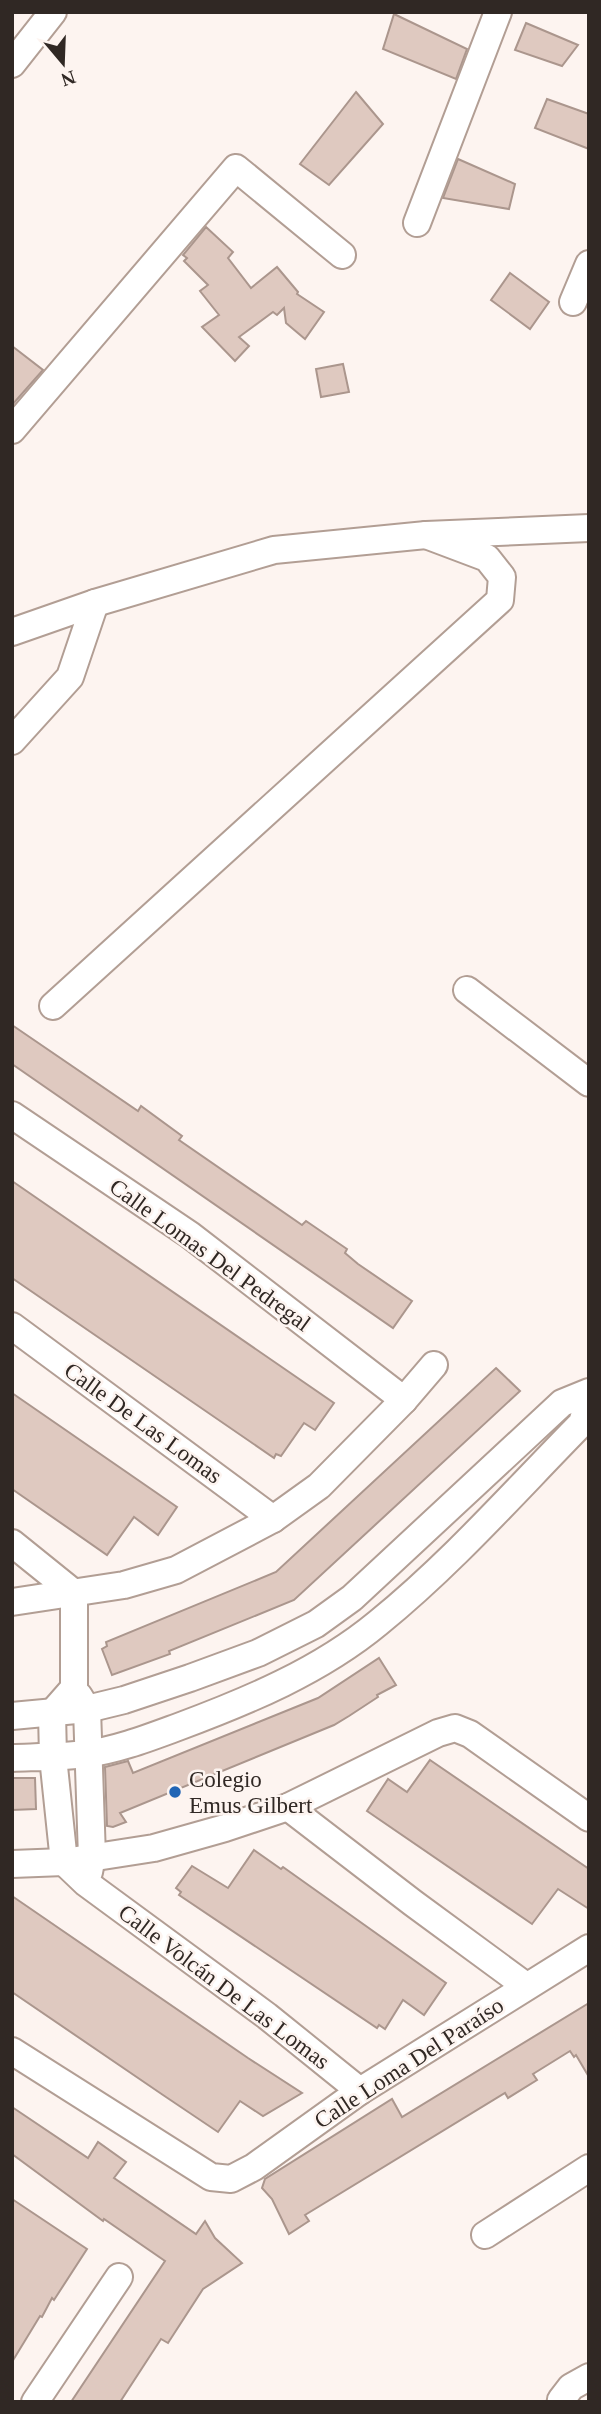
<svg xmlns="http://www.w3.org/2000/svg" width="601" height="2414" viewBox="0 0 601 2414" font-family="'Times New Roman',serif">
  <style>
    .building { fill: #dfc9c0; stroke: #ab968d; stroke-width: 2 }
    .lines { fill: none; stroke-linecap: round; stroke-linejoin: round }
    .minor-casing { stroke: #b29e94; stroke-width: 30 }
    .minor { stroke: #fff; stroke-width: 26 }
    .poi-dot { fill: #2165b5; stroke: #fdf4f0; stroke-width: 2.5 }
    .labels { text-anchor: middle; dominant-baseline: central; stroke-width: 5; stroke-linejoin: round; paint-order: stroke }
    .street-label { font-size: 23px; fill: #302824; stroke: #fdf4f0 }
    .poi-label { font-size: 23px; fill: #302824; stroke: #fdf4f0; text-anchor: start }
  </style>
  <rect width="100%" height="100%" fill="#fdf4f0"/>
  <g class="building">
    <polygon points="394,14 467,49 456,79 383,49"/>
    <polygon points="526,23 578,45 562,66 515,50"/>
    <polygon points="356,92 383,124 329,185 300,164"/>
    <polygon points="547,99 589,114 589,149 535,128"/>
    <polygon points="458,159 515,184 509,209 443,198"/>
    <polygon points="206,227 233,252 228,258 251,288 277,267 298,292 297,294 324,312 305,339 286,323 284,308 277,315 273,312 239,337 249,346 235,361 202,327 219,315 200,291 208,285 184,261 187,258 183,255"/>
    <polygon points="510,273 549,302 530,329 491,300"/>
    <polygon points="12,346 43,370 12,405"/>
    <polygon points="343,364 349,392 321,397 316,369"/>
    <polygon points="12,1025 138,1111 141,1106 182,1136 179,1140 302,1225 306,1221 347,1249 345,1253 358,1264 412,1301 393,1328 12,1064"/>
    <polygon points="12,1181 334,1403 315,1430 304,1423 281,1456 276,1454 274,1458 12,1278"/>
    <polygon points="496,1368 520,1391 294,1600 169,1651 170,1654 112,1675 102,1649 107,1646 106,1642 276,1572"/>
    <polygon points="12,1393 177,1507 158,1535 134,1517 107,1555 12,1489"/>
    <polygon points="379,1658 396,1685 377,1695 378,1697 349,1716 334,1725 120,1813 126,1822 113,1827 107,1826 105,1767 128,1761 133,1773 318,1698"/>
    <polygon points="430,1760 589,1869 589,1909 558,1889 532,1924 367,1811 388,1779 407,1792"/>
    <polygon points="12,1778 35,1778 36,1809 12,1810"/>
    <polygon points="254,1850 281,1869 283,1867 446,1983 424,2015 403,2000 385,2029 379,2025 377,2028 179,1895 181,1892 176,1888 192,1866 228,1888"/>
    <polygon points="12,1896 248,2058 302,2093 263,2116 240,2101 218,2132 163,2095 12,1992"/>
    <polygon points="589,2003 589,2077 576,2055 574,2057 570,2051 533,2074 537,2080 508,2098 505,2093 305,2215 309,2221 289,2234 272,2199 262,2188 265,2179 392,2099 402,2117"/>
    <polygon points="12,2107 88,2158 98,2142 126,2162 114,2178 196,2234 205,2221 215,2238 242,2263 203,2289 168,2343 161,2339 120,2402 71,2402 165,2261 104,2219 103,2221 12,2154"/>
    <polygon points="12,2199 87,2249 54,2300 52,2298 42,2317 40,2316 12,2362"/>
  </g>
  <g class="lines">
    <g class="minor-casing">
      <g id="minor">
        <polyline points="12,64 53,12"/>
        <polyline points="417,223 498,12"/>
        <polyline points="573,302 589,264"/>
        <polyline points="12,430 236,168 342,255"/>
        <polyline points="12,632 95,603 274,550 426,535 589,528"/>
        <polyline points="12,741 70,677 95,603"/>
        <polyline points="467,990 589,1083"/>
        <polyline points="53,1006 500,600 502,577 487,558 426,535"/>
        <polyline points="12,1115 190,1235 404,1400"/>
        <polyline points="12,1326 273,1519"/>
        <polyline points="12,1543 74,1593 74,1688"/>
        <polyline points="12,1602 124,1585 176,1570 273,1519 319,1486 404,1400 434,1365"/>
        <polyline points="74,1688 52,1713 53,1757 64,1862 86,1883 267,2016 360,2091"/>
        <polyline points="79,1696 87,1709 92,1857 89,1872"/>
        <polyline points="12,1716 87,1709 124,1700 190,1678 258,1653 316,1624 352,1598 562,1403 589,1392"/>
        <path d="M 12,1758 C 37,1757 62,1757 86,1754 C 117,1750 148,1738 178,1727 C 248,1701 320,1671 378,1623 C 452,1563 516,1490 582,1423 L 589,1400"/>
        <polyline points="288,1807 413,1903 526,1986"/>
        <polyline points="12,1864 64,1862 154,1848 225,1828 288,1807 438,1733 455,1728 470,1734 589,1818"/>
        <polyline points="12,2051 211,2177 231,2179 254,2167 360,2091 589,1948"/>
        <polyline points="485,2235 589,2168"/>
        <polyline points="35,2402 119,2277"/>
        <polyline points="562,2402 561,2400 571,2387 589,2377"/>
      </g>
    </g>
    <use href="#minor" class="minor"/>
  </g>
  <circle class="poi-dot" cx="175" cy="1792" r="7"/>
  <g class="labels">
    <g class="street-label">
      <text transform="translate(210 1255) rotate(36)">Calle Lomas Del Pedregal</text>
      <text transform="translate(143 1423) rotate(36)">Calle De Las Lomas</text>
      <text transform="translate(224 1987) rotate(37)">Calle Volcán De Las Lomas</text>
      <text transform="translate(409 2063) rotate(-33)">Calle Loma Del Paraíso</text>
    </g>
    <g class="poi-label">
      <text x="189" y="1779">Colegio<tspan x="189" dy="26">Emus Gilbert</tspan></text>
    </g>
  </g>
  <rect width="601" height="2414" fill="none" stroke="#302824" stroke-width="28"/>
  <g transform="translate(63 63) rotate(161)" stroke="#fdf4f0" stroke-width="5" paint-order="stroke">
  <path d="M0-5L12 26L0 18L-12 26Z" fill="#302824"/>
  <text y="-10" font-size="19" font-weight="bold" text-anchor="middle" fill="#302824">N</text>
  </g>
</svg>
